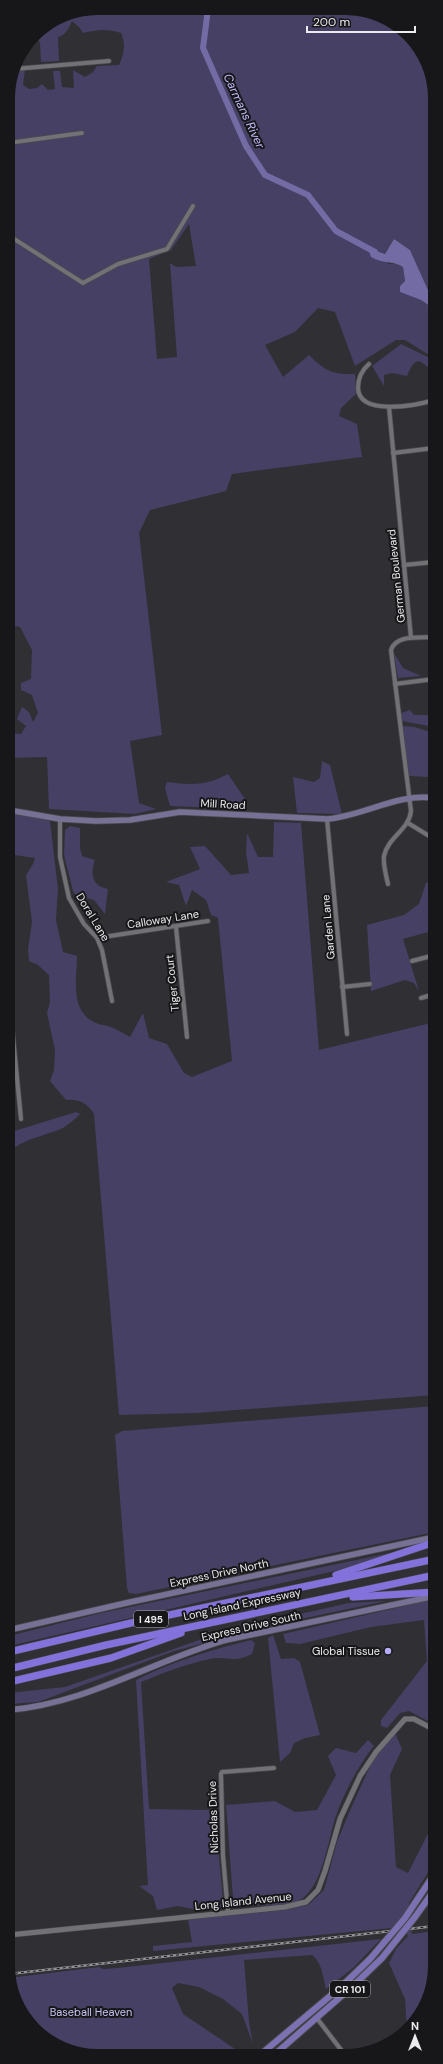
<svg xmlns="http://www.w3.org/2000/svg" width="443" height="2064" viewBox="0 0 443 2064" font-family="'DM Sans',sans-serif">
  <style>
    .green { fill: #454064; fill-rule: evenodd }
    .water { fill: #736ca4 }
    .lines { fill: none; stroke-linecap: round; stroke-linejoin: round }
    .river { stroke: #736ca4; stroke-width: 6 }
    .minor-casing { stroke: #4a4a4e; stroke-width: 5.5 }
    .tertiary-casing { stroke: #4a4a4e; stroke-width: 6 }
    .secondary-casing { stroke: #4a4a4e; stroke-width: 7 }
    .primary-casing { stroke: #4a4a4e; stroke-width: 8 }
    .motorway-casing { stroke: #4a4a4e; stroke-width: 8 }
    .minor { stroke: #717176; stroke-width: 4 }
    .tertiary { stroke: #717176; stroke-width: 5 }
    .secondary { stroke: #777195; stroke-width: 5.5 }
    .primary { stroke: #7c72b3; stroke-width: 6 }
    .motorway { stroke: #8472dc; stroke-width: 7 }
    .rail-casing { stroke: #939397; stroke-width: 2.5 }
    .rail { stroke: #171719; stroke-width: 1; stroke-dasharray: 3; stroke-linecap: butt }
    .primary-bridge-casing { stroke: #4a4a4e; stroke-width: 8; stroke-linecap: butt }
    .primary-bridge { stroke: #7c72b3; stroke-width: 6 }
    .poi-dot { fill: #b4acf9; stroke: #171719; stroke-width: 1.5 }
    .labels { text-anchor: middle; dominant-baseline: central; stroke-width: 4; stroke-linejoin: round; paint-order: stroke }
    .shield { fill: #171719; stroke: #ababae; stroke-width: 1 }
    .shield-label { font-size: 10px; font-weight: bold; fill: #ebebee }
    .street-label { font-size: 11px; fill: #ebebee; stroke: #171719 }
    .poi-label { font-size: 11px; fill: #ebebee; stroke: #171719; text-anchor: end }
    .park-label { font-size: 11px; fill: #c5c1f3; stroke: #171719 }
    .water-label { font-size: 12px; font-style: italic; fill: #c3bcff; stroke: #171719 }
  </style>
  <rect width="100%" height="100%" fill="#2f2f34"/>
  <g class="green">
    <path d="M 98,8 L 363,10 L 413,38 L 434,86 L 434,294 L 428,290 L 410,250 L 394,239 L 385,254 L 369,248 L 389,264 L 399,263 L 403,267 L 405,281 L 400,286 L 400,292 L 421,300 L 434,309 L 434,358 L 405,340 L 396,340 L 355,366 L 335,312 L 318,308 L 295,332 L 265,345 L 283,377 L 309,355 C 325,371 333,375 355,374 L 356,394 L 341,408 L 339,416 L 357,424 L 362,457 L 232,474 L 226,491 L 150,510 L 139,533 L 162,735 L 130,741 L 139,803 L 156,809 L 135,814 L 49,809 L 47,757 L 8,758 L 8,719 L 11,724 L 9,733 L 21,734 L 26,726 L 17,719 L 22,707 L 29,712 L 33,722 L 38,713 L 32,695 L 21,690 L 21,683 L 31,679 L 32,650 L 20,627 L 15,626 L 8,638 L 8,192 L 15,192 L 8,142 L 8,92 L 15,63 L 16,71 L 25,70 L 23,85 L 29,89 L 37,88 L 42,84 L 48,90 L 55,89 L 53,71 L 60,71 L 62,87 L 74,88 L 73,70 L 85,77 L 93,72 L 97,66 L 119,65 C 124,54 126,44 121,33 C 107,28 96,30 83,33 L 79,27 L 72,21 C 69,28 65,36 58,37 L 59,61 L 41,62 L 40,43 L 38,39 L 32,37 L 34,34 L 64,15 ZM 189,224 L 196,266 L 176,267 L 170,263 L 177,357 L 157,359 L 149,259 L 171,250 Z"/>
    <path d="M 401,344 L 434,360 L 434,373 C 420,360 416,354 407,376 L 392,373 L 384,375 L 384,386 L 372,366 Z"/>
    <polygon points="394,653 403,668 421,676 398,678"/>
    <polygon points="434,707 434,727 402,721 401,713 410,710 414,715 428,715"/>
    <polygon points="403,726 414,727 434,733 434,776 430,777 408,776"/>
    <polygon points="322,761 330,765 342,814 297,813 293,777 314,782 320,778"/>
    <path d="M 228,774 L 247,802 L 241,809 L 170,806 L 165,788 L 167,782 C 191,785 206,786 228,774 Z"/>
    <path d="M 12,813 L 50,821 L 58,889 L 56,920 L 63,952 L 77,956 C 77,978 69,1012 96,1023 C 100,1025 106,1025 111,1027 C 117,1030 124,1033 130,1037 L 143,1013 L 149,1038 L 167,1044 L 184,1073 L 192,1077 L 232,1061 L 218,918 L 211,915 L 206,900 L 192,890 L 186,906 L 179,885 L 166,882 L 200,869 L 190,847 L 205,846 L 231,875 L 249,873 L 246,852 L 247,833 L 258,857 L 273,857 L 274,822 L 301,823 L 319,1050 L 435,1022 L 435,1395 L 197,1413 L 119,1415 L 94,1114 C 87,1103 79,1099 66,1100 L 50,1081 L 54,1070 L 55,1050 L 47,1013 L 50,1002 L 49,975 L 38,965 L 29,961 L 28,949 L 32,922 L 26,875 L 33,864 L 35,858 L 8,854 L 8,815 Z"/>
    <path d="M 70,826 L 80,828 L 80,848 L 82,856 L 95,860 C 90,874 92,886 108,889 L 105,914 L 94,900 L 87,898 L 83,909 L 73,891 L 64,855 L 65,830 Z"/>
    <polygon points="434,881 435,930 403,939 419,991 414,983 405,980 371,991 367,925 404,915 419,904 426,883"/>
    <path d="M 76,1112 L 80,1114 C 75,1119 69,1124 63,1128 C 49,1135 16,1140 8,1155 L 8,1133 Z"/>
    <polygon points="435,1406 435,1532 136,1594 129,1593 127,1588 115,1435 122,1431"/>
    <polygon points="395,1552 352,1567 9,1646 9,1636 101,1613"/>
    <polygon points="435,1599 435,1678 429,1682 431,1687 435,1685 435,1725 409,1711 400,1713 387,1728 381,1726 381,1720 427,1661 424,1620 371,1627 300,1644 286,1643 283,1634"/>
    <polygon points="386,1601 272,1625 174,1651 38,1702 9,1704 9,1693 65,1687 228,1630 349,1603"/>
    <polygon points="273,1635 281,1659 294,1658 300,1662 320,1735 305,1738 294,1743 290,1753 280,1762 268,1638"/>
    <path d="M 251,1640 L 255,1643 L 252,1654 C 233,1664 226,1655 210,1659 C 186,1664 163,1673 141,1682 L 149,1809 L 208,1810 L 215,1812 L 223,1901 L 221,1908 L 202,1911 L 178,1906 L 157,1910 L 153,1896 L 139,1886 L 148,1885 L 136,1680 C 173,1661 211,1650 251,1640 Z"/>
    <polygon points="395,1733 402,1749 390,1775 396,1867 408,1873 435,1820 435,1861 409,1903 412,1934 435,1931 435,1972 428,2001 409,2030 407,2030 405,1999 389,1963 396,1949 408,1936 403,1927 153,1951 153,1946 192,1942 188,1919 285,1910 308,1905 324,1890 337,1842 351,1808 372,1762"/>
    <path d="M 368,1740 L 374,1746 C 361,1761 344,1793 337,1813 C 328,1836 323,1896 293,1903 C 277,1907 257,1905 241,1905 L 233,1898 L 226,1805 L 275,1801 L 295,1812 L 317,1810 L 336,1775 L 328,1756 L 336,1748 L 356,1753 Z"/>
    <path d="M 381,1939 L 353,1968 L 326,1989 C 323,1978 322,1962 312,1955 L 244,1960 L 249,2022 L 253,2044 L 242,2014 L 223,1999 L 199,1987 L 178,1983 L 172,1988 L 183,2014 L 244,2055 L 80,2054 L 30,2026 L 9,1978 L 99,1967 L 103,1969 L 117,1968 Z"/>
  </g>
  <path class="water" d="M 394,239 L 410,250 L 428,290 L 434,294 L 434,309 L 421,300 L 400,292 L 400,286 L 405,281 L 403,267 C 396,261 383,264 371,257 L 368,248 L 385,254 Z"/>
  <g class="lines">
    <polyline class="river" points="208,9 203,48 246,146 265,175 308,195 336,231 375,252"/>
    <g class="minor-casing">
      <g id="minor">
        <polyline points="14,69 109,61"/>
        <polyline points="8,143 82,133"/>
        <polyline points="8,235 83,283 118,264 167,249 193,206"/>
        <path d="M 369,364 C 362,370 358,379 358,388 C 359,417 418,405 434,400"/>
        <polyline points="389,407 411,638"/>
        <polyline points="393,453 434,448"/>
        <polyline points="404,565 434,562"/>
        <polyline points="395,684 434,679"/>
        <polyline points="60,819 60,857 69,898 84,924 97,938 102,950 112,1001"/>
        <polyline points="327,819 347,1034"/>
        <polyline points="408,823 434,839"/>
        <path d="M 388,884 C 386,876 383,864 384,856 C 388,837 409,830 411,811 L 391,650 C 396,634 421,638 434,637"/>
        <polyline points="176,927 187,1037"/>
        <polyline points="97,938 208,921"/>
        <polyline points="432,956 435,965"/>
        <polyline points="412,961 435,955"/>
        <polyline points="8,985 21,1119"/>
        <polyline points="342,987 370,984"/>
        <polyline points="421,998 435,994"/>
        <polyline points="228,1913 223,1856 221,1774 222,1772 274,1768"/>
        <polyline points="316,2017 345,2055"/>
      </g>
    </g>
    <g class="tertiary-casing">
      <polyline id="tertiary" points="9,1935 285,1907 306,1902 318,1890 325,1871 340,1819 360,1776 376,1752 405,1719 414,1719 435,1730"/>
    </g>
    <g class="secondary-casing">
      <g id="secondary">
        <path d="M 8,810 L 60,819 L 96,821 L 130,820 L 180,812 L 327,819 C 363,816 398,793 434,798"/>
        <polyline points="9,1630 126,1603 435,1537"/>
        <path d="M 9,1710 C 86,1704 152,1661 226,1640 L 435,1596"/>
      </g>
    </g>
    <g class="primary-casing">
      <g id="primary">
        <polyline points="415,1917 435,1889"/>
        <polyline points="405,1918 435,1873"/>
        <polyline points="260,2055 342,1986 370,1959"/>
        <polyline points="274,2055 354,1985 382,1958"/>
      </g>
    </g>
    <g class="motorway-casing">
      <g id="motorway">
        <polyline points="336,1575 435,1542"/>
        <polyline points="353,1597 435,1592"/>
        <polyline points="9,1652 131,1623 435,1559"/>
        <polyline points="9,1669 106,1645 435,1575"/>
        <polyline points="9,1682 111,1658 181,1633"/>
      </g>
    </g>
    <use href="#minor" class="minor"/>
    <use href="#tertiary" class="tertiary"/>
    <use href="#secondary" class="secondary"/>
    <use href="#primary" class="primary"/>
    <use href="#motorway" class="motorway"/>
    <g class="rail-casing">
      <polyline id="rail" points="9,1974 435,1926"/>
    </g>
    <use href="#rail" class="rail"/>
    <g class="primary-bridge-casing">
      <g id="primary-bridge">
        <polyline points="382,1958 415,1917"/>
        <polyline points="370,1959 405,1918"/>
      </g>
    </g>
    <use href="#primary-bridge" class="primary-bridge"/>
  </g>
  <circle class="poi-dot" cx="388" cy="1651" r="4"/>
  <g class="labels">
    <g class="shield">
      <rect x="134" y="1611" width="34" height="16" rx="3"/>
      <rect x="330" y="1981" width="40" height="16" rx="3"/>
    </g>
    <g class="shield-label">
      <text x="151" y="1619">I 495</text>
      <text x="350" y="1989">CR 101</text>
    </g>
    <g class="street-label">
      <text transform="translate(396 576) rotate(-96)">German Boulevard</text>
      <text transform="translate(223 804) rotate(3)">Mill Road</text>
      <text transform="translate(93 917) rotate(59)">Doral Lane</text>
      <text transform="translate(163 919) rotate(-9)">Calloway Lane</text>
      <text transform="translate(328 927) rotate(-95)">Garden Lane</text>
      <text transform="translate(172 983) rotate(-96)">Tiger Court</text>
      <text transform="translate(219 1573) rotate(-12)">Express Drive North</text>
      <text transform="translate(242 1604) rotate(-12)">Long Island Expressway</text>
      <text transform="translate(251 1626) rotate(-13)">Express Drive South</text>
      <text transform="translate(213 1817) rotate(-92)">Nicholas Drive</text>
      <text transform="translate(243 1901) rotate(-6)">Long Island Avenue</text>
    </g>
    <g class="poi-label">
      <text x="380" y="1651">Global Tissue</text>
    </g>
    <g class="park-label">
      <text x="91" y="2012">Baseball Heaven</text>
    </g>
    <g class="water-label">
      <text transform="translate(244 111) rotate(65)">Carmans River</text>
    </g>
  </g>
  <path d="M0 0H443V2064H0ZM98 15H345A83 83 0 0 1 428 98V1966A83 83 0 0 1 345 2049H98A83 83 0 0 1 15 1966V98A83 83 0 0 1 98 15Z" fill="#171719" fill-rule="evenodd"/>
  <g transform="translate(415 2036)" stroke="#171719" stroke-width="3" paint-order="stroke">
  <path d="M0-3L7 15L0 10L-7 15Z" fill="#ebebee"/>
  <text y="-6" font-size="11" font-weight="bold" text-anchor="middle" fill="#ebebee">N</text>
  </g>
  <path d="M307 26v6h108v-6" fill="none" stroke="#ebebee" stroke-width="2"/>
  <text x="313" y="26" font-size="12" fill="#ebebee" stroke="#171719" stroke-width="3" paint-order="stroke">200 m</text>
</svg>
